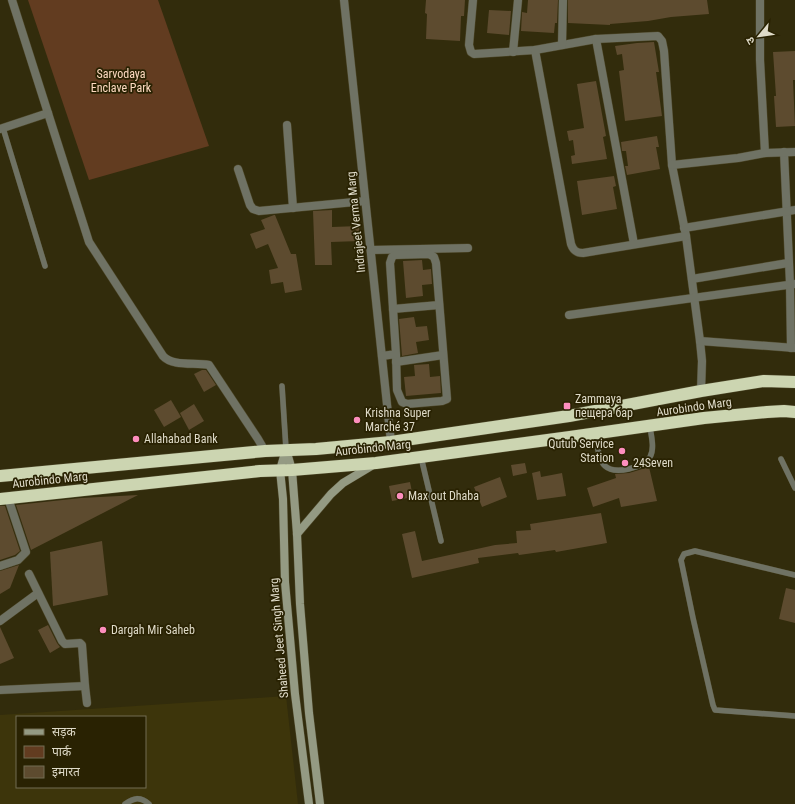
<svg xmlns="http://www.w3.org/2000/svg" width="795" height="804" viewBox="0 0 795 804" font-family="'Roboto Condensed','Noto Sans Devanagari',sans-serif">
  <style>
    .built { fill: #3d350b; fill-rule: evenodd }
    .green { fill: #623c20 }
    .building { fill: #5d4b2f }
    .lines { fill: none; stroke-linecap: round; stroke-linejoin: round }
    .lane-casing { stroke: #4e482a; stroke-width: 6 }
    .street-casing { stroke: #4e482a; stroke-width: 9 }
    .secondary-casing { stroke: #4e482a; stroke-width: 9 }
    .highway-casing { stroke: #4e482a; stroke-width: 13 }
    .lane { stroke: #6f7264; stroke-width: 5.5 }
    .street { stroke: #6f7264; stroke-width: 8 }
    .secondary { stroke: #949a83; stroke-width: 8 }
    .highway { stroke: #ccd5b1; stroke-width: 12 }
    .poi-dot { fill: #fd8ebe; stroke: #292202; stroke-width: 1.5 }
    .labels { text-anchor: middle; dominant-baseline: central; stroke-width: 3.5; stroke-linejoin: round; paint-order: stroke }
    .park-label { font-size: 12px; fill: #fdd9c0; stroke: #292202 }
    .street-label { font-size: 12px; fill: #dfdbc9; stroke: #292202 }
    .poi-label { font-size: 12px; fill: #dfdbc9; stroke: #292202; text-anchor: start }
  </style>
  <rect width="100%" height="100%" fill="#322c0c"/>
  <path class="built" d="M 286,696 L 298,804 L 0,804 L 0,715 ZM 17,717 L 145,717 L 145,787 L 17,787 Z"/>
  <polygon class="green" points="28,0 158,0 209,146 89,180"/>
  <g class="building">
    <polygon points="426,0 465,0 464,16 461,16 460,41 426,39 427,14 425,13"/>
    <polygon points="528,0 558,0 557,23 555,23 554,33 521,31 522,12 527,13"/>
    <polygon points="568,0 707,0 709,14 671,17 648,21 610,24 610,25 568,23"/>
    <polygon points="489,10 511,11 509,35 487,33"/>
    <polygon points="654,42 659,72 656,72 662,116 625,121 619,71 624,70 622,54 617,55 615,46 637,43"/>
    <polygon points="795,51 795,80 793,80 795,126 776,127 774,96 776,96 773,52"/>
    <polygon points="596,81 606,136 603,137 607,159 572,164 571,156 575,155 573,140 569,141 567,131 584,128 577,84"/>
    <polygon points="657,136 659,147 656,147 660,169 627,175 625,166 628,166 626,151 622,151 621,142"/>
    <polygon points="614,176 616,186 613,187 617,209 582,215 577,181"/>
    <polygon points="332,210 332,227 359,226 360,241 331,242 332,265 315,265 313,211"/>
    <polygon points="274,215 275,215 291,254 296,254 302,290 285,293 283,282 271,284 269,270 278,268 268,244 256,249 250,234 265,229 261,220"/>
    <polygon points="422,260 423,270 431,269 432,284 422,285 423,296 406,298 403,261"/>
    <polygon points="414,317 416,327 427,326 429,340 416,342 418,353 402,356 399,319"/>
    <polygon points="429,364 430,377 440,376 441,393 406,396 404,377 415,376 414,365"/>
    <polygon points="202,370 206,370 216,385 204,392 194,374"/>
    <polygon points="171,400 181,417 164,427 154,410"/>
    <polygon points="194,404 204,421 189,430 180,413"/>
    <polygon points="525,463 527,473 513,476 511,465"/>
    <polygon points="649,467 657,501 621,507 619,498 593,507 587,488 616,478 615,474 629,473"/>
    <polygon points="540,471 541,477 562,473 566,496 537,500 532,473"/>
    <polygon points="500,477 507,497 482,507 474,487"/>
    <polygon points="410,482 413,497 392,501 389,486"/>
    <polygon points="138,495 31,550 16,505 81,498"/>
    <polygon points="0,506 5,506 20,551 15,555 0,560"/>
    <polygon points="601,513 607,543 556,552 555,550 519,555 518,553 478,558 479,563 412,578 402,534 415,531 422,561 495,545 517,543 516,531 531,530 530,524"/>
    <polygon points="102,541 108,595 53,606 50,552"/>
    <polygon points="19,565 10,588 0,594 0,571"/>
    <polygon points="786,588 795,590 795,623 779,619"/>
    <polygon points="48,625 57,643 60,647 50,653 38,630"/>
    <polygon points="0,627 14,658 0,664"/>
  </g>
  <g class="lines">
    <g class="lane-casing">
      <g id="lane">
        <polyline points="3,128 45,266"/>
        <polyline points="282,386 286,449"/>
        <path d="M 596,434 C 597,443 598,460 605,466 C 615,475 643,468 650,457 C 655,448 651,436 650,426"/>
        <polyline points="421,457 441,541"/>
        <polyline points="781,459 795,488"/>
        <polyline points="795,575 695,551 684,554 681,560 693,618 713,705 715,710 795,716"/>
        <path d="M 125,804 C 134,798 140,796 149,804"/>
      </g>
    </g>
    <g class="street-casing">
      <g id="street">
        <path d="M 12,0 L 89,242 L 163,356 C 173,367 195,362 209,365 L 258,439 L 265,451"/>
        <polyline points="344,0 391,442"/>
        <polyline points="473,0 469,45 471,52 474,54 535,50 596,39 658,36 662,41 664,51 672,165 686,236 700,341 702,361 701,391"/>
        <polyline points="760,0 760,60 765,153"/>
        <polyline points="596,39 634,244"/>
        <polyline points="562,45 563,0"/>
        <path d="M 535,50 L 571,244 C 573,250 576,253 583,253 L 686,236"/>
        <polyline points="513,52 518,0"/>
        <polyline points="287,125 293,208"/>
        <polyline points="0,129 48,113"/>
        <polyline points="784,152 790,284 791,348"/>
        <polyline points="672,165 738,158 765,153 795,152"/>
        <polyline points="238,169 250,205 253,209 259,211 365,201"/>
        <polyline points="684,228 795,210"/>
        <polyline points="371,250 468,248"/>
        <polyline points="692,279 788,263"/>
        <polyline points="393,309 439,305"/>
        <polyline points="569,315 795,284"/>
        <polyline points="700,341 795,348"/>
        <polyline points="382,356 396,354 397,390 402,402 407,404 442,401 447,399 436,263 434,257 429,254 395,255 392,257 390,263 396,354"/>
        <polyline points="396,362 443,355"/>
        <polyline points="0,566 18,560 26,552 8,498"/>
        <polyline points="0,621 38,593"/>
        <polyline points="85,686 87,703"/>
        <polyline points="0,690 85,686 82,645 80,643 65,644 62,641 29,574"/>
      </g>
    </g>
    <g class="secondary-casing">
      <g id="secondary">
        <polyline points="286,449 292,470 297,534 300,604 309,713 320,804"/>
        <polyline points="286,449 280,470 283,499 285,582 295,694 309,804"/>
        <polyline points="297,534 331,494 343,483 373,465"/>
      </g>
    </g>
    <g class="highway-casing">
      <g id="highway">
        <polyline points="0,476 265,451 316,449 391,442 569,416 701,391 764,381 795,382"/>
        <polyline points="0,499 260,471 292,470 376,463 570,437 704,418 767,412 784,411 795,412"/>
      </g>
    </g>
    <use href="#lane" class="lane"/>
    <use href="#street" class="street"/>
    <use href="#secondary" class="secondary"/>
    <use href="#highway" class="highway"/>
  </g>
  <g class="poi-dot">
    <rect x="563" y="402" width="8" height="8" rx="2"/>
    <circle cx="357" cy="420" r="4"/>
    <circle cx="136" cy="439" r="4"/>
    <circle cx="622" cy="451" r="4"/>
    <circle cx="625" cy="463" r="4"/>
    <circle cx="400" cy="496" r="4"/>
    <circle cx="103" cy="630" r="4"/>
  </g>
  <g class="labels">
    <g class="park-label">
      <text x="121" y="74">Sarvodaya<tspan x="121" dy="14">Enclave Park</tspan></text>
    </g>
    <g class="street-label">
      <text transform="translate(356 222) rotate(-96)">Indrajeet Verma Marg</text>
      <text transform="translate(694 407) rotate(-8)">Aurobindo Marg</text>
      <text transform="translate(373 448) rotate(-6)">Aurobindo Marg</text>
      <text transform="translate(50 480) rotate(-6)">Aurobindo Marg</text>
      <text transform="translate(279 638) rotate(-95)">Shaheed Jeet Singh Marg</text>
    </g>
    <g class="poi-label">
      <text x="575" y="399">Zammaya<tspan x="575" dy="14">пещера бар</tspan></text>
      <text x="365" y="413">Krishna Super<tspan x="365" dy="14">Marché 37</tspan></text>
      <text x="144" y="439">Allahabad Bank</text>
      <text x="614" y="444" text-anchor="end">Qutub Service<tspan x="614" dy="14">Station</tspan></text>
      <text x="633" y="463">24Seven</text>
      <text x="408" y="496">Max out Dhaba</text>
      <text x="111" y="630">Dargah Mir Saheb</text>
    </g>
  </g>
  <rect x="16" y="716" width="130" height="72" fill="#292202" stroke="#726c52"/>
  <rect x="24" y="729" width="20" height="6" fill="#949a83" stroke="#726c52"/>
  <text x="52" y="736" font-size="12" fill="#dfdbc9">सड़क</text>
  <rect x="24" y="746" width="20" height="12" fill="#623c20" stroke="#726c52"/>
  <text x="52" y="756" font-size="12" fill="#dfdbc9">पार्क</text>
  <rect x="24" y="766" width="20" height="12" fill="#5d4b2f" stroke="#726c52"/>
  <text x="52" y="776" font-size="12" fill="#dfdbc9">इमारत</text>
  <g transform="translate(759 36) rotate(241)" stroke="#292202" stroke-width="3" paint-order="stroke">
  <path d="M0-3L7 15L0 10L-7 15Z" fill="#dfdbc9"/>
  <text y="-6" font-size="11" font-weight="bold" text-anchor="middle" fill="#dfdbc9">उ</text>
  </g>
</svg>
